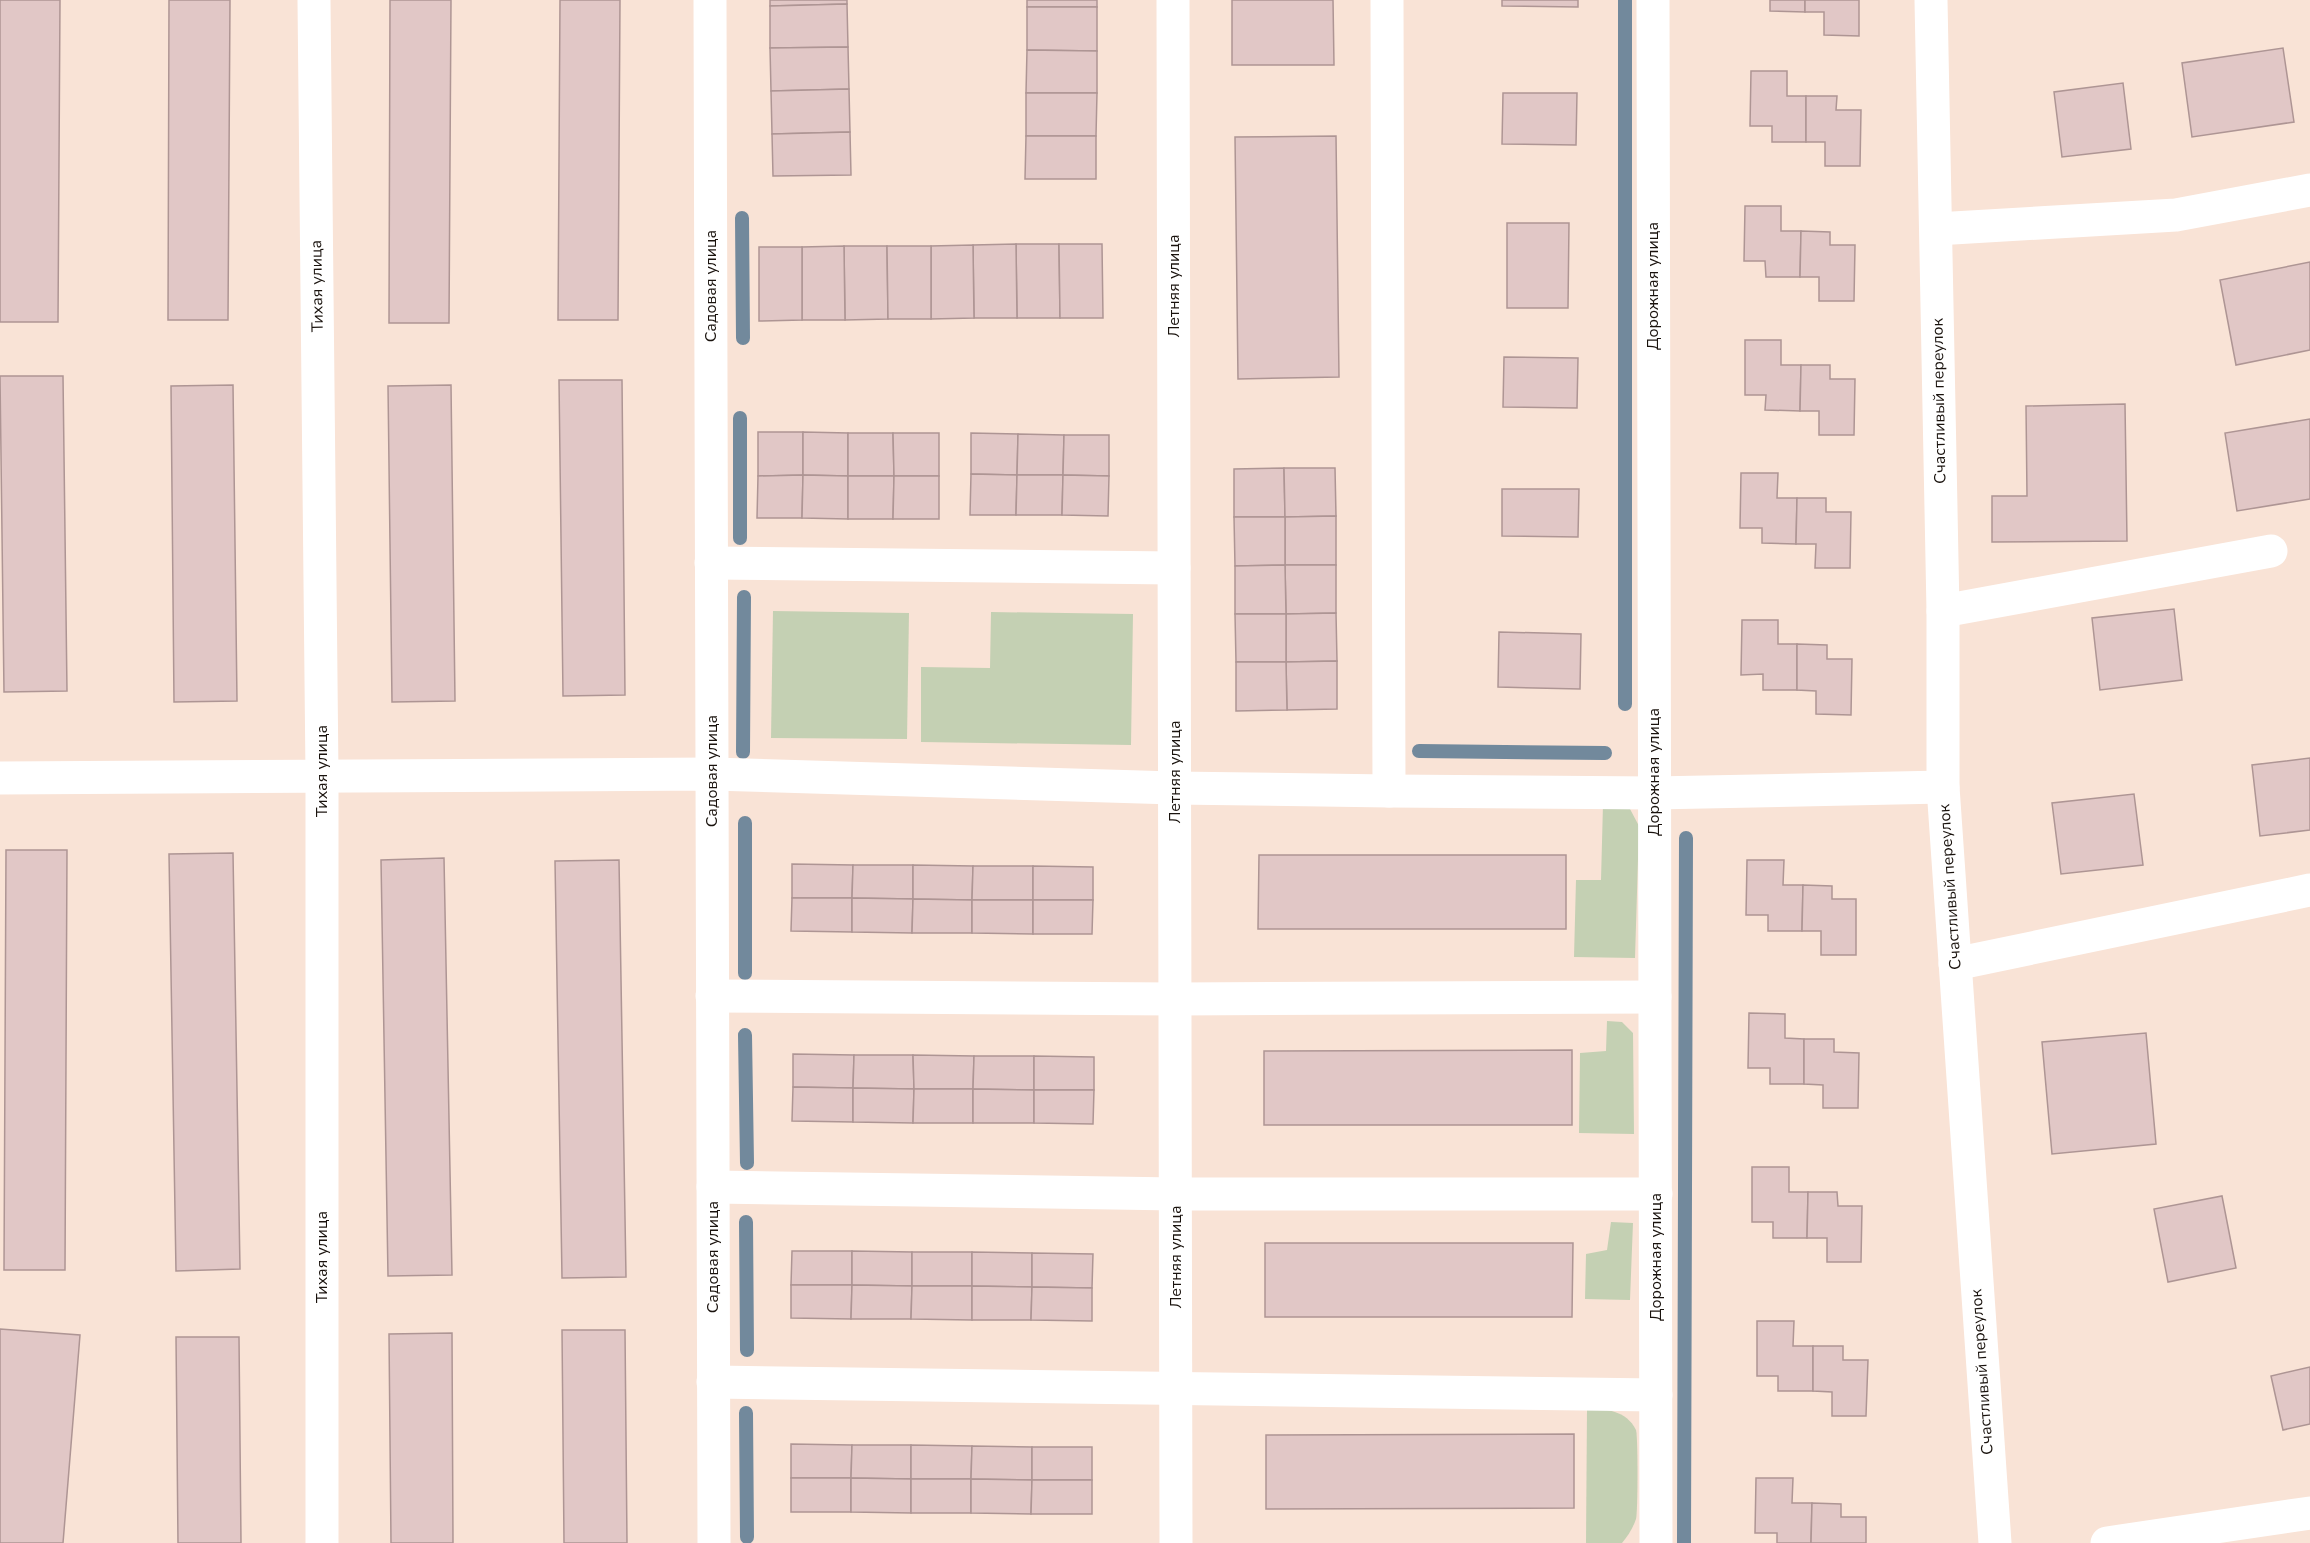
<svg xmlns="http://www.w3.org/2000/svg" width="2310" height="1543" viewBox="0 0 2310 1543" font-family="'Nunito Sans',sans-serif">
  <style>
    .green { fill: #c4d0b3 }
    .lines { fill: none; stroke-linecap: round; stroke-linejoin: round }
    .stream { stroke: #72899c; stroke-width: 14 }
    .building { fill: #e1c7c6; stroke: #ae9594; stroke-width: 1.5 }
    .minor { stroke: #fff; stroke-width: 33 }
    .labels { text-anchor: middle; dominant-baseline: central; stroke-width: 4.5; stroke-linejoin: round; paint-order: stroke }
    .street-label { font-size: 16px; fill: #19120d; stroke: #fff }
  </style>
  <rect width="100%" height="100%" fill="#f9e3d6"/>
  <g class="green">
    <polygon points="773,611 909,613 907,739 771,738"/>
    <polygon points="991,612 1133,614 1131,745 921,742 921,667 990,668"/>
    <polygon points="1603,804 1630,809 1639,826 1635,958 1574,957 1576,880 1601,880"/>
    <polygon points="1607,1021 1622,1022 1633,1033 1634,1134 1579,1133 1580,1053 1606,1051"/>
    <polygon points="1611,1222 1633,1223 1630,1300 1585,1299 1586,1254 1607,1250"/>
    <path d="M 1587,1409 C 1606,1409 1626,1410 1636,1430 C 1638,1436 1638,1510 1636,1519 C 1633,1528 1628,1536 1622,1543 L 1586,1543 Z"/>
  </g>
  <g class="lines">
    <g class="stream">
      <polyline points="1625,0 1625,704"/>
      <polyline points="742,218 743,338"/>
      <polyline points="740,418 740,538"/>
      <polyline points="1419,751 1605,753"/>
      <polyline points="743,752 744,597"/>
      <polyline points="745,973 745,823"/>
      <polyline points="745,1035 747,1163"/>
      <polyline points="746,1222 747,1350"/>
      <polyline points="746,1413 747,1537"/>
      <polyline points="1684,1543 1686,838"/>
    </g>
  </g>
  <g class="building">
    <polygon points="0,0 60,0 58,322 0,322"/>
    <polygon points="169,0 230,0 228,320 168,320"/>
    <polygon points="390,0 451,0 449,323 389,323"/>
    <polygon points="560,0 620,0 618,320 558,320"/>
    <polygon points="770,0 847,0 847,4 770,6"/>
    <rect x="1027" y="0" width="70" height="7"/>
    <polygon points="1232,0 1333,0 1334,65 1232,65"/>
    <polygon points="1502,0 1578,0 1578,7 1502,6"/>
    <polygon points="1770,0 1805,0 1805,12 1770,11"/>
    <polygon points="1805,0 1859,0 1859,36 1824,35 1824,12 1805,12"/>
    <polygon points="847,4 848,47 770,48 770,6"/>
    <polygon points="1027,7 1097,7 1097,51 1027,50"/>
    <polygon points="848,47 849,89 771,91 770,48"/>
    <polygon points="2283,48 2294,122 2192,137 2182,63"/>
    <polygon points="1027,50 1097,51 1097,93 1026,93"/>
    <polygon points="1751,71 1787,71 1787,96 1806,96 1806,142 1772,142 1772,126 1750,126"/>
    <polygon points="2123,83 2131,149 2062,157 2054,92"/>
    <polygon points="849,89 850,132 772,134 771,91"/>
    <polygon points="1026,93 1097,93 1096,136 1026,136"/>
    <polygon points="1503,93 1577,93 1576,145 1502,144"/>
    <polygon points="1806,96 1837,96 1836,110 1861,110 1860,166 1825,166 1825,142 1806,142"/>
    <polygon points="850,132 851,175 773,176 772,134"/>
    <polygon points="1026,136 1096,136 1096,179 1025,179"/>
    <polygon points="1336,136 1339,377 1238,379 1235,137"/>
    <polygon points="1745,206 1781,206 1781,231 1801,231 1800,277 1766,277 1765,261 1744,261"/>
    <polygon points="1507,223 1569,223 1568,308 1507,308"/>
    <polygon points="1801,231 1830,232 1830,245 1855,245 1854,301 1819,301 1819,277 1800,277"/>
    <polygon points="1016,244 1059,244 1060,318 1017,318"/>
    <polygon points="1016,244 1017,318 974,318 973,245"/>
    <polygon points="1059,244 1102,244 1103,318 1060,318"/>
    <polygon points="973,245 974,318 931,319 931,246"/>
    <polygon points="844,246 887,246 888,319 845,320"/>
    <polygon points="844,246 845,320 802,320 802,247"/>
    <polygon points="887,246 931,246 931,319 888,319"/>
    <polygon points="759,247 802,247 802,320 759,321"/>
    <polygon points="2310,262 2310,350 2236,365 2220,280"/>
    <polygon points="1745,340 1781,340 1781,365 1801,365 1800,411 1765,410 1766,395 1745,395"/>
    <polygon points="1504,357 1578,358 1577,408 1503,407"/>
    <polygon points="1801,365 1830,365 1830,379 1855,379 1854,435 1819,435 1819,411 1800,411"/>
    <polygon points="0,376 63,376 67,691 4,692"/>
    <polygon points="559,380 622,380 625,695 563,696"/>
    <polygon points="233,385 237,701 174,702 171,386"/>
    <polygon points="451,385 455,701 392,702 388,386"/>
    <polygon points="2125,404 2127,541 1992,542 1992,496 2027,496 2026,406"/>
    <polygon points="2310,419 2310,499 2237,511 2225,433"/>
    <polygon points="758,432 803,432 803,475 758,476"/>
    <polygon points="803,432 848,433 848,476 803,475"/>
    <polygon points="848,433 893,433 894,476 848,476"/>
    <polygon points="893,433 939,433 939,476 894,476"/>
    <polygon points="971,433 1018,434 1017,475 971,474"/>
    <polygon points="1018,434 1064,435 1063,475 1017,475"/>
    <polygon points="1064,435 1109,435 1109,476 1063,475"/>
    <polygon points="1284,468 1285,517 1234,517 1234,469"/>
    <polygon points="1284,468 1335,468 1336,516 1285,517"/>
    <polygon points="1741,473 1778,473 1777,498 1797,498 1796,544 1762,543 1762,528 1740,528"/>
    <polygon points="971,474 1017,475 1016,515 970,515"/>
    <polygon points="803,475 802,518 757,518 758,476"/>
    <polygon points="803,475 848,476 848,519 802,518"/>
    <polygon points="1017,475 1063,475 1062,515 1016,515"/>
    <polygon points="1063,475 1109,476 1108,516 1062,515"/>
    <polygon points="848,476 894,476 893,519 848,519"/>
    <polygon points="894,476 939,476 939,519 893,519"/>
    <polygon points="1502,489 1579,489 1578,537 1502,536"/>
    <polygon points="1797,498 1826,498 1826,512 1851,512 1850,568 1815,568 1816,544 1796,544"/>
    <polygon points="1336,516 1336,565 1285,565 1285,517"/>
    <polygon points="1234,517 1285,517 1285,565 1235,566"/>
    <polygon points="1285,565 1336,565 1336,613 1286,614"/>
    <polygon points="1285,565 1286,614 1235,614 1235,566"/>
    <polygon points="2174,609 2182,680 2100,690 2092,618"/>
    <polygon points="1336,613 1337,661 1286,662 1286,614"/>
    <polygon points="1235,614 1286,614 1286,662 1236,662"/>
    <polygon points="1742,620 1778,620 1778,644 1797,644 1797,690 1763,690 1763,674 1741,675"/>
    <polygon points="1499,632 1581,634 1580,689 1498,687"/>
    <polygon points="1797,644 1827,645 1827,659 1852,659 1851,715 1816,714 1816,691 1797,690"/>
    <polygon points="1337,661 1337,709 1287,710 1286,662"/>
    <polygon points="1236,662 1286,662 1287,710 1236,711"/>
    <polygon points="2310,758 2310,830 2260,836 2252,765"/>
    <polygon points="2134,794 2143,865 2061,874 2052,803"/>
    <polygon points="6,850 67,850 65,1270 4,1270"/>
    <polygon points="233,853 240,1269 176,1271 169,854"/>
    <polygon points="1259,855 1566,855 1566,929 1258,929"/>
    <polygon points="444,858 452,1275 388,1276 381,860"/>
    <polygon points="619,860 626,1277 562,1278 555,861"/>
    <polygon points="1747,860 1784,860 1783,885 1803,885 1802,931 1768,931 1768,915 1746,915"/>
    <polygon points="792,864 853,865 852,898 792,898"/>
    <polygon points="853,865 913,865 913,899 852,898"/>
    <polygon points="913,865 973,866 972,900 913,899"/>
    <polygon points="973,866 1033,866 1033,900 972,900"/>
    <polygon points="1033,866 1093,867 1093,900 1033,900"/>
    <polygon points="1803,885 1832,886 1832,899 1856,899 1856,955 1821,955 1821,931 1802,931"/>
    <polygon points="792,898 852,898 852,932 791,931"/>
    <polygon points="852,898 913,899 912,933 852,932"/>
    <polygon points="913,899 972,900 972,933 912,933"/>
    <polygon points="972,900 1033,900 1033,934 972,933"/>
    <polygon points="1033,900 1093,900 1092,934 1033,934"/>
    <polygon points="1749,1013 1785,1014 1785,1038 1804,1039 1804,1084 1770,1084 1770,1068 1748,1068"/>
    <polygon points="2146,1033 2156,1144 2052,1154 2042,1042"/>
    <polygon points="1804,1039 1834,1039 1834,1052 1859,1053 1858,1108 1823,1108 1823,1085 1804,1084"/>
    <polygon points="1572,1050 1572,1125 1264,1125 1264,1051"/>
    <polygon points="793,1054 854,1055 853,1088 793,1087"/>
    <polygon points="854,1055 913,1055 914,1089 853,1088"/>
    <polygon points="913,1055 974,1056 973,1089 914,1089"/>
    <polygon points="974,1056 1034,1056 1034,1090 973,1089"/>
    <polygon points="1034,1056 1094,1057 1094,1090 1034,1090"/>
    <polygon points="793,1087 853,1088 853,1122 792,1121"/>
    <polygon points="853,1088 914,1089 913,1123 853,1122"/>
    <polygon points="914,1089 973,1089 973,1123 913,1123"/>
    <polygon points="973,1089 1034,1090 1034,1123 973,1123"/>
    <polygon points="1034,1090 1094,1090 1093,1124 1034,1123"/>
    <polygon points="1752,1167 1789,1167 1789,1192 1808,1192 1807,1238 1773,1238 1773,1222 1752,1222"/>
    <polygon points="1808,1192 1837,1192 1838,1206 1862,1206 1861,1262 1827,1262 1827,1238 1807,1238"/>
    <polygon points="2222,1196 2236,1268 2168,1282 2154,1209"/>
    <polygon points="1265,1243 1573,1243 1572,1317 1265,1317"/>
    <polygon points="792,1251 852,1251 852,1285 791,1285"/>
    <polygon points="852,1251 912,1252 912,1286 852,1285"/>
    <rect x="912" y="1252" width="60" height="34"/>
    <polygon points="972,1252 1032,1253 1032,1287 972,1286"/>
    <polygon points="1032,1253 1093,1254 1092,1288 1032,1287"/>
    <polygon points="791,1285 852,1285 851,1319 791,1318"/>
    <polygon points="852,1285 912,1286 911,1319 851,1319"/>
    <polygon points="912,1286 972,1286 972,1320 911,1319"/>
    <polygon points="972,1286 1032,1287 1031,1320 972,1320"/>
    <polygon points="1032,1287 1092,1288 1092,1321 1031,1320"/>
    <polygon points="1757,1321 1794,1321 1793,1346 1813,1346 1813,1391 1778,1391 1778,1376 1757,1376"/>
    <polygon points="0,1329 80,1335 63,1543 0,1543"/>
    <polygon points="562,1330 625,1330 627,1543 564,1543"/>
    <polygon points="452,1333 453,1543 391,1543 389,1334"/>
    <polygon points="176,1337 239,1337 241,1543 178,1543"/>
    <polygon points="1813,1346 1843,1346 1843,1360 1868,1360 1866,1416 1832,1416 1832,1392 1813,1391"/>
    <polygon points="2310,1367 2310,1424 2283,1430 2271,1376"/>
    <polygon points="1574,1434 1574,1508 1266,1509 1266,1435"/>
    <polygon points="791,1444 852,1445 851,1478 791,1478"/>
    <polygon points="852,1445 911,1445 911,1479 851,1478"/>
    <polygon points="911,1445 972,1446 971,1479 911,1479"/>
    <polygon points="972,1446 1032,1447 1032,1480 971,1479"/>
    <rect x="1032" y="1447" width="60" height="33"/>
    <rect x="791" y="1478" width="60" height="34"/>
    <polygon points="851,1478 911,1479 911,1513 851,1512"/>
    <polygon points="1756,1478 1793,1478 1792,1503 1812,1503 1811,1543 1777,1543 1777,1533 1755,1533"/>
    <rect x="911" y="1479" width="60" height="34"/>
    <polygon points="971,1479 1032,1480 1031,1514 971,1513"/>
    <polygon points="1032,1480 1092,1480 1092,1514 1031,1514"/>
    <polygon points="1812,1503 1841,1504 1841,1517 1866,1517 1866,1543 1811,1543"/>
  </g>
  <g class="lines">
    <g class="minor">
      <polyline points="314,0 322,776 322,1543"/>
      <polyline points="710,0 714,1543"/>
      <polyline points="1173,0 1176,1543"/>
      <polyline points="1387,0 1389,791"/>
      <polyline points="1653,0 1656,1543"/>
      <polyline points="1931,0 1943,611 1943,787 1995,1543"/>
      <polyline points="1936,229 2176,215 2310,190"/>
      <polyline points="711,563 1174,568"/>
      <polyline points="1943,611 2271,551"/>
      <polyline points="0,778 712,774 1174,788 1389,791 1654,793 1943,787"/>
      <polyline points="1955,964 2310,890"/>
      <polyline points="712,996 1175,999 1655,997"/>
      <polyline points="713,1187 1176,1194 1656,1194"/>
      <polyline points="713,1382 1656,1395"/>
      <polyline points="2107,1543 2310,1513"/>
    </g>
  </g>
  <g class="labels">
    <g class="street-label">
      <text transform="translate(317 286) rotate(-91)">Тихая улица</text>
      <text transform="translate(711 286) rotate(-90)">Садовая улица</text>
      <text transform="translate(1174 286) rotate(-90)">Летняя улица</text>
      <text transform="translate(1653 286) rotate(-90)">Дорожная улица</text>
      <text transform="translate(1939 401) rotate(-91)">Счастливый переулок</text>
      <text transform="translate(322 771) rotate(-90)">Тихая улица</text>
      <text transform="translate(712 771) rotate(-90)">Садовая улица</text>
      <text transform="translate(1175 772) rotate(-90)">Летняя улица</text>
      <text transform="translate(1654 772) rotate(-90)">Дорожная улица</text>
      <text transform="translate(1950 887) rotate(-94)">Счастливый переулок</text>
      <text transform="translate(322 1257) rotate(-90)">Тихая улица</text>
      <text transform="translate(713 1257) rotate(-90)">Садовая улица</text>
      <text transform="translate(1176 1257) rotate(-90)">Летняя улица</text>
      <text transform="translate(1656 1257) rotate(-90)">Дорожная улица</text>
      <text transform="translate(1982 1372) rotate(-94)">Счастливый переулок</text>
    </g>
  </g>
</svg>
